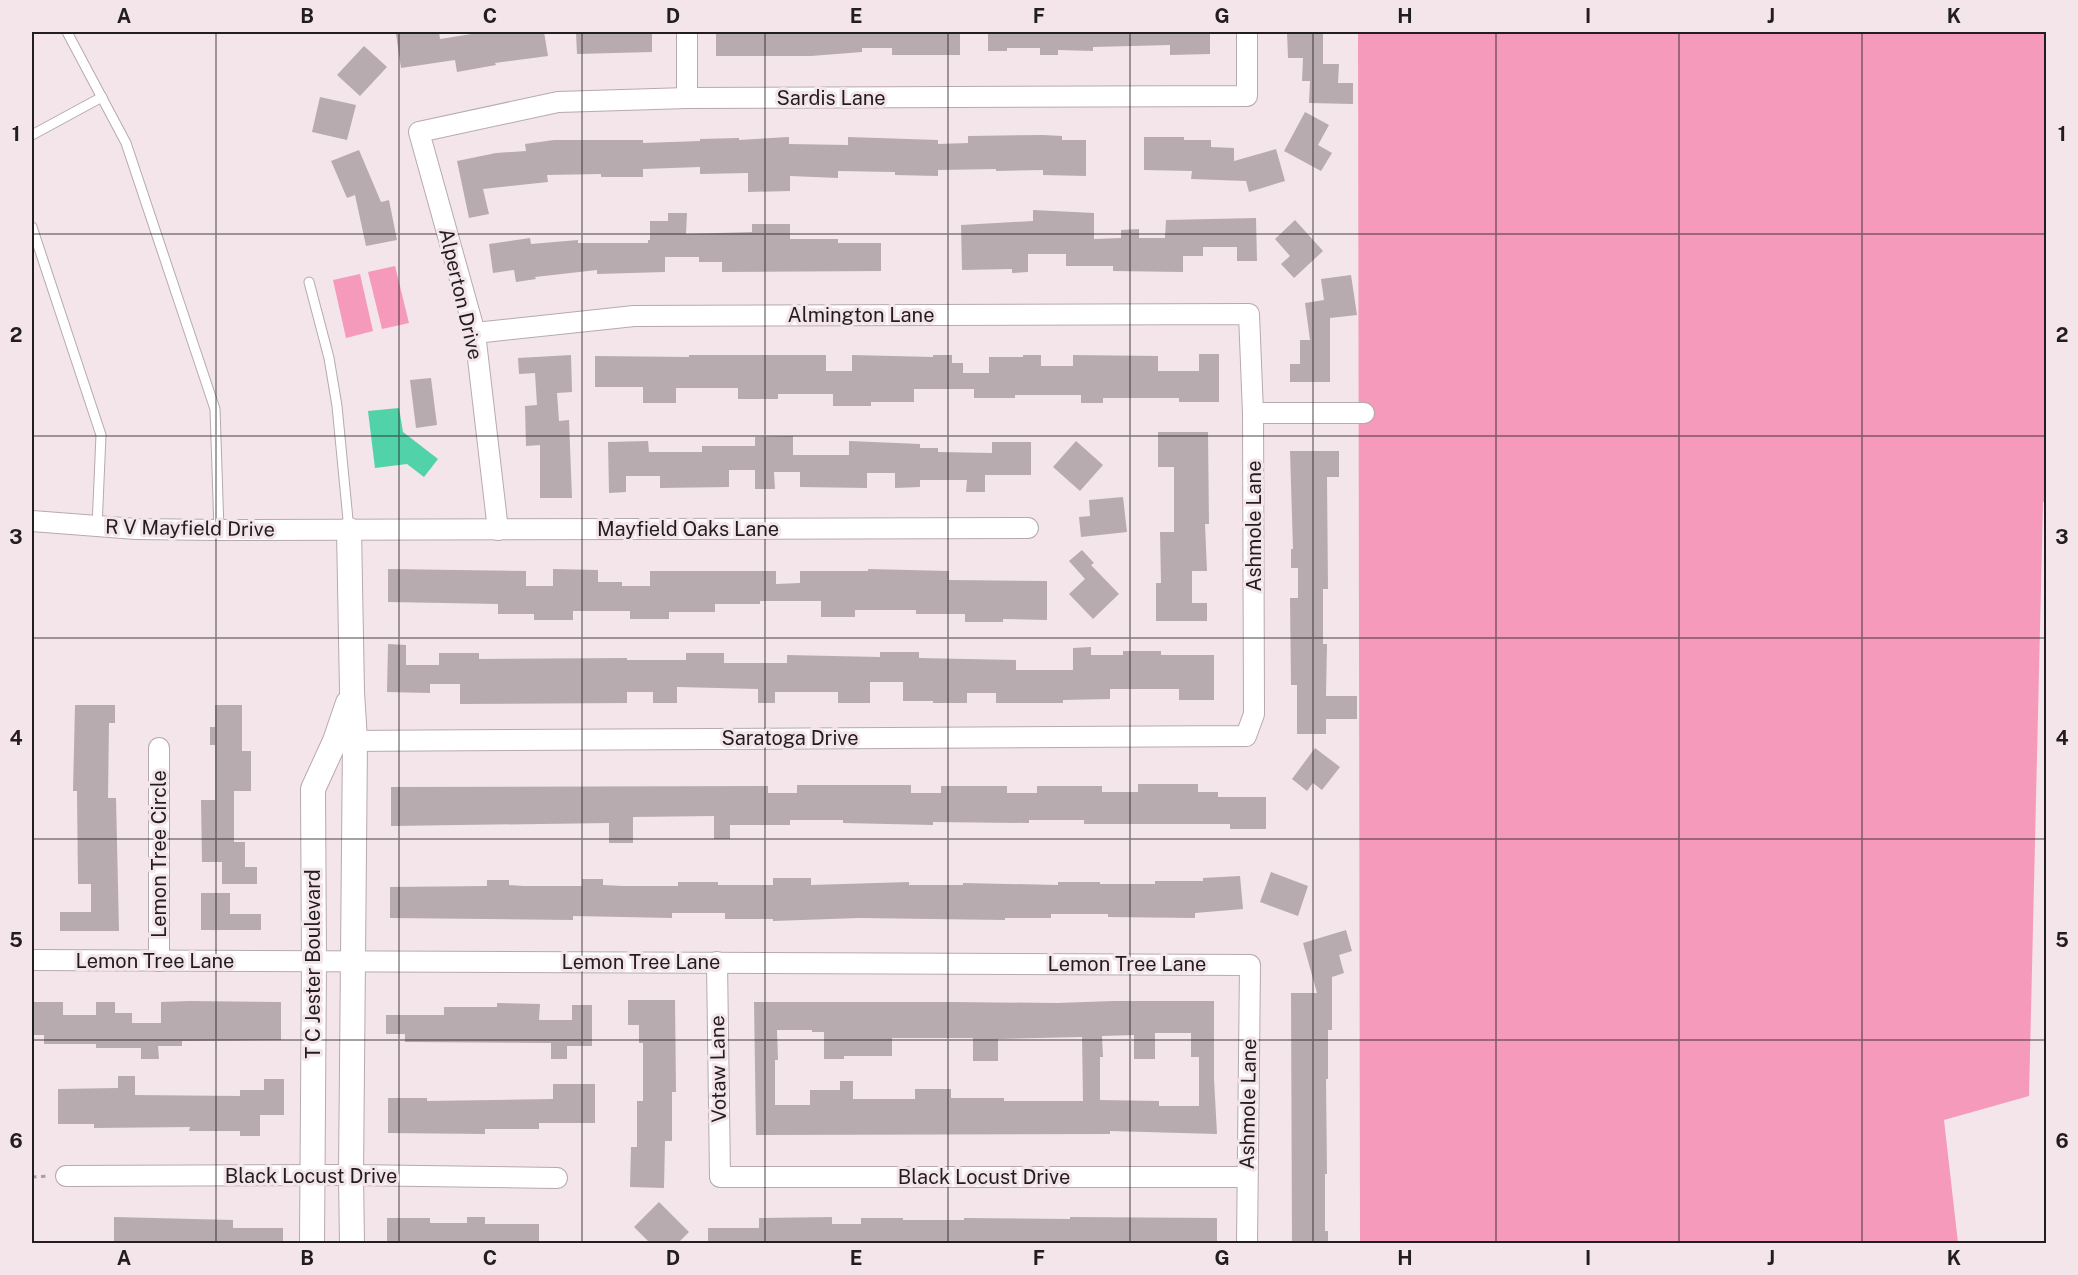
<svg xmlns="http://www.w3.org/2000/svg" width="2078" height="1275" viewBox="0 0 2078 1275" font-family="'Public Sans',sans-serif">
  <style>
    .green { fill: #f59abb }
    .water { fill: #52d2a8 }
    .building { fill: #b8abaf; fill-rule: evenodd }
    .lines { fill: none; stroke-linecap: round; stroke-linejoin: round }
    .service-casing { stroke: #b7aaae; stroke-width: 11 }
    .minor-casing { stroke: #b7aaae; stroke-width: 22 }
    .tertiary-casing { stroke: #b7aaae; stroke-width: 26 }
    .path { stroke: #aa9fa3; stroke-width: 3; stroke-dasharray: 4.5 4.5; stroke-linecap: butt }
    .service { stroke: #fff; stroke-width: 9 }
    .minor { stroke: #fff; stroke-width: 20 }
    .tertiary { stroke: #fff; stroke-width: 24 }
    .grid { fill: none; stroke: #221d1f; stroke-width: 1.5; stroke-opacity: 0.55 }
    .labels { text-anchor: middle; dominant-baseline: central; stroke-width: 6; stroke-linejoin: round; paint-order: stroke }
    .street-label { font-size: 20px; fill: #221d1f; stroke: #f3e5ea }
    .neatline { fill: none; stroke: #221d1f; stroke-width: 2 }
    .grid-label { font-size: 20px; text-anchor: middle; font-weight: bold; fill: #221d1f }
  </style>
  <rect width="100%" height="100%" fill="#f3e5ea"/>
  <g class="green">
    <polygon points="1358,32 2046,32 2046,502 2043,502 2029,1096 1944,1120 1958,1243 1360,1243"/>
    <polygon points="395,266 409,323 382,329 368,272"/>
    <polygon points="360,274 373,331 346,338 333,280"/>
  </g>
  <polygon class="water" points="399,408 403,432 438,459 424,477 407,464 375,468 368,411"/>
  <g class="building">
    <polygon points="413,32 439,32 440,39 484,32 544,32 548,56 495,63 496,65 457,72 455,60 401,68 396,34"/>
    <polygon points="576,32 652,32 652,52 577,54"/>
    <polygon points="716,32 960,32 960,55 892,55 892,48 862,48 862,52 811,56 716,56"/>
    <polygon points="988,32 1210,32 1210,54 1170,55 1170,45 1093,47 1093,51 1058,50 1058,55 1040,55 1040,48 1007,48 1007,51 988,51"/>
    <polygon points="1287,32 1323,32 1323,64 1339,64 1338,83 1353,83 1353,104 1309,103 1310,81 1302,81 1303,58 1288,58"/>
    <polygon points="364,46 387,67 360,96 337,75"/>
    <polygon points="320,97 356,105 347,140 312,132"/>
    <polygon points="1305,112 1329,125 1318,145 1332,153 1321,171 1284,151"/>
    <polygon points="1043,135 1062,136 1062,140 1086,140 1086,176 1043,175 1043,170 996,171 996,169 938,170 938,176 895,175 895,172 838,171 838,178 790,176 790,191 748,192 748,173 700,174 700,167 643,169 643,177 601,177 601,174 547,175 548,182 483,189 489,214 469,218 457,161 496,153 526,151 525,144 554,140 643,140 643,143 700,141 700,139 739,138 739,140 789,137 789,144 848,145 848,137 938,140 938,144 968,143 968,136"/>
    <polygon points="1144,137 1184,137 1184,140 1211,140 1211,147 1234,148 1234,161 1276,149 1285,181 1249,192 1246,181 1191,179 1192,171 1144,170"/>
    <polygon points="359,150 381,202 389,200 397,240 366,246 355,195 347,198 331,161"/>
    <polygon points="1033,210 1094,213 1094,239 1121,238 1121,230 1139,229 1139,238 1165,238 1166,220 1256,218 1257,261 1237,261 1237,247 1203,247 1203,256 1183,256 1183,272 1113,271 1113,266 1066,266 1066,254 1028,254 1028,272 1012,273 1012,269 962,270 961,225 1033,221"/>
    <polygon points="668,213 687,213 686,234 752,232 752,224 790,224 790,239 838,239 838,243 881,243 881,271 722,272 722,262 699,262 699,257 665,257 665,272 597,274 597,270 535,277 536,279 516,282 514,270 493,273 489,244 530,238 531,244 578,240 578,243 648,243 648,240 650,240 650,221 668,221"/>
    <polygon points="1295,220 1323,251 1294,278 1281,264 1290,256 1275,239"/>
    <polygon points="1351,275 1357,315 1330,318 1330,382 1290,382 1290,364 1300,364 1300,340 1310,340 1305,303 1324,300 1321,279"/>
    <polygon points="1199,354 1219,354 1219,402 1179,402 1179,398 1103,398 1103,403 1081,403 1081,395 1015,395 1015,398 974,398 974,389 914,389 914,402 871,402 871,406 833,406 833,394 778,394 778,399 738,399 738,388 676,388 676,403 643,403 643,387 595,387 595,356 689,357 689,355 826,355 826,371 852,371 852,355 933,357 933,355 952,355 952,363 963,363 963,373 989,373 989,357 1023,357 1023,355 1041,355 1041,366 1073,366 1073,355 1158,356 1158,371 1199,371"/>
    <polygon points="571,355 572,392 557,393 559,421 569,420 572,498 540,498 540,445 526,446 525,406 537,405 535,373 519,374 518,358"/>
    <polygon points="431,378 437,425 416,428 410,380"/>
    <polygon points="1158,432 1208,432 1209,524 1205,524 1207,571 1192,571 1192,603 1207,603 1207,621 1156,621 1156,583 1161,583 1160,532 1174,532 1174,467 1158,467"/>
    <polygon points="793,436 793,455 849,455 849,441 920,444 920,448 938,448 938,452 992,453 992,442 1031,442 1031,475 985,475 985,492 966,492 967,480 920,480 920,487 895,488 895,473 867,473 867,488 800,487 800,472 774,472 775,489 755,489 755,470 729,470 729,487 660,488 660,476 626,476 626,492 609,493 608,442 648,441 649,452 702,452 702,446 755,446 755,437"/>
    <polygon points="1076,441 1103,465 1080,491 1053,467"/>
    <polygon points="1290,451 1339,451 1339,477 1327,477 1328,589 1323,589 1323,644 1327,644 1326,696 1357,696 1357,719 1326,719 1326,734 1297,734 1297,685 1291,685 1290,598 1298,598 1298,568 1291,568 1291,549 1293,549"/>
    <polygon points="1123,497 1127,532 1081,537 1079,517 1090,516 1089,500"/>
    <polygon points="1082,550 1094,563 1091,565 1119,594 1093,619 1069,594 1085,579 1069,561"/>
    <polygon points="388,569 526,571 526,586 553,586 553,569 598,570 598,582 622,582 622,586 650,586 650,571 776,571 776,584 800,583 800,571 868,571 868,569 949,571 949,580 1047,581 1047,620 1003,619 1003,622 965,622 965,614 916,614 916,610 855,610 855,617 821,617 821,601 760,601 760,604 715,604 715,612 669,612 669,619 630,619 630,611 573,611 573,620 534,620 534,614 498,614 498,604 388,602"/>
    <polygon points="388,644 406,645 406,665 439,665 439,653 479,653 479,659 627,658 627,660 686,660 686,653 724,653 724,663 787,663 787,655 880,657 880,652 919,652 919,658 1016,660 1016,670 1073,670 1073,648 1091,647 1091,655 1123,655 1123,651 1161,651 1161,655 1214,655 1214,700 1179,700 1179,689 1110,689 1110,699 1063,700 1063,703 996,703 996,693 967,693 967,703 933,703 933,701 903,701 903,682 870,682 870,703 838,703 838,692 775,692 775,703 758,703 758,689 677,687 677,703 653,703 653,692 627,692 627,703 460,704 460,684 430,684 430,693 387,692"/>
    <polygon points="75,705 115,705 115,723 109,723 108,798 116,798 119,931 60,931 60,912 91,912 91,884 78,884 77,791 73,791"/>
    <polygon points="215,705 242,705 242,751 251,751 251,791 234,791 234,842 245,842 245,867 257,867 257,884 222,884 222,862 202,862 201,800 215,800 215,745 210,745 210,727 215,727"/>
    <polygon points="1315,748 1340,767 1322,790 1313,783 1307,791 1292,779"/>
    <polygon points="1138,784 1198,784 1198,792 1218,792 1218,797 1266,797 1266,829 1230,829 1230,824 1084,824 1084,820 1029,820 1029,823 933,822 933,825 843,823 843,820 790,820 790,825 730,825 730,839 714,839 714,816 633,817 633,843 609,843 609,823 391,826 391,787 768,786 768,793 797,793 797,785 911,785 911,793 941,793 941,786 1007,786 1007,793 1037,793 1037,786 1102,786 1102,792 1138,792"/>
    <polygon points="1271,872 1308,886 1298,916 1260,902"/>
    <polygon points="1240,876 1243,909 1195,913 1195,918 1108,917 1108,914 1051,914 1051,918 1005,918 1005,920 859,918 773,921 773,919 725,919 725,913 672,913 672,918 573,916 573,920 390,918 390,887 487,886 487,880 509,880 509,885 523,886 582,886 582,879 603,879 603,885 623,886 678,886 678,882 718,882 718,885 773,885 773,878 811,878 811,885 909,882 909,885 963,885 963,883 1058,885 1058,882 1100,882 1100,884 1155,884 1155,881 1203,881 1203,878"/>
    <polygon points="201,893 230,893 230,914 261,914 261,930 201,930"/>
    <polygon points="1346,930 1352,951 1339,955 1344,973 1332,977 1332,1030 1328,1030 1328,1079 1326,1079 1327,1174 1325,1174 1325,1231 1328,1231 1328,1244 1292,1244 1291,993 1317,993 1303,943"/>
    <polygon points="628,1000 675,1000 676,1092 672,1092 672,1141 665,1141 664,1188 630,1187 631,1147 637,1147 637,1101 643,1101 643,1043 639,1043 639,1025 628,1025"/>
    <polygon points="189,1001 281,1002 281,1040 182,1041 182,1046 158,1046 159,1059 141,1059 141,1048 96,1048 96,1044 44,1044 44,1035 32,1035 32,1002 63,1002 63,1015 96,1015 96,1002 115,1002 115,1013 132,1013 132,1023 161,1023 161,1002"/>
    <path d="M 1114,1001 L 1214,1001 L 1214,1079 L 1217,1134 L 1110,1131 L 1110,1134 L 756,1135 L 754,1002 L 953,1002 L 1057,1003 ZM 777,1030 L 812,1030 L 812,1032 L 824,1032 L 824,1059 L 844,1059 L 844,1056 L 892,1056 L 892,1038 L 973,1038 L 973,1061 L 998,1061 L 998,1039 L 1082,1037 L 1083,1101 L 1004,1101 L 1004,1098 L 951,1098 L 951,1089 L 915,1089 L 915,1099 L 853,1099 L 853,1081 L 840,1081 L 840,1090 L 810,1090 L 810,1105 L 775,1105 L 775,1060 L 778,1060 ZM 1155,1033 L 1191,1033 L 1191,1057 L 1199,1057 L 1199,1106 L 1159,1106 L 1159,1101 L 1100,1100 L 1100,1057 L 1103,1057 L 1102,1036 L 1134,1035 L 1134,1059 L 1155,1059 Z"/>
    <polygon points="497,1003 540,1004 539,1020 572,1020 572,1005 592,1005 592,1046 567,1046 567,1059 551,1059 551,1043 405,1042 405,1034 386,1034 386,1015 444,1015 444,1007 497,1007"/>
    <polygon points="118,1076 135,1076 135,1095 240,1096 240,1090 264,1090 264,1079 284,1079 284,1115 260,1115 260,1136 240,1136 240,1131 189,1131 190,1127 94,1128 94,1124 58,1124 58,1089 118,1088"/>
    <polygon points="553,1084 595,1084 595,1123 539,1123 539,1129 485,1129 485,1134 388,1133 388,1098 427,1098 427,1101 553,1099"/>
    <polygon points="659,1202 689,1232 677,1244 651,1244 634,1227"/>
    <polygon points="114,1217 233,1220 233,1228 283,1228 283,1244 114,1244"/>
    <polygon points="467,1217 485,1217 485,1224 539,1224 539,1244 387,1244 387,1218 430,1218 430,1223 467,1223"/>
    <polygon points="832,1217 832,1224 861,1224 861,1218 903,1218 903,1220 964,1220 964,1218 1070,1219 1070,1217 1217,1218 1217,1243 708,1244 708,1228 759,1228 759,1218"/>
  </g>
  <g class="lines">
    <g class="service-casing">
      <g id="service">
        <polyline points="67,32 126,143 215,409 219,530"/>
        <polyline points="32,135 102,97"/>
        <polyline points="32,227 101,435 97,527"/>
        <polyline points="309,282 329,358 337,406 349,530"/>
      </g>
    </g>
    <g class="minor-casing">
      <g id="minor">
        <polyline points="687,32 687,98"/>
        <polyline points="1253,413 1364,413"/>
        <polyline points="32,521 136,529 219,530 1028,528"/>
        <polyline points="498,530 475,333 419,132 558,102 687,98 1247,96 1247,32"/>
        <polyline points="342,741 1246,736 1254,714 1253,413 1249,314 634,316 475,333"/>
        <polyline points="32,960 1250,965 1247,1244"/>
        <polyline points="159,961 159,748"/>
        <polyline points="717,962 720,1177 1247,1177"/>
        <polyline points="66,1176 351,1175 557,1178"/>
      </g>
    </g>
    <g class="tertiary-casing">
      <g id="tertiary">
        <polyline points="349,530 352,692 355,740 351,1175 352,1244"/>
        <polyline points="312,1244 314,962 313,789 335,741 348,703"/>
      </g>
    </g>
    <polyline class="path" points="32,1177 49,1176"/>
    <use href="#service" class="service"/>
    <use href="#minor" class="minor"/>
    <use href="#tertiary" class="tertiary"/>
  </g>
  <path class="grid" d="M 216,32 L 216,1244M 399,32 L 399,1244M 582,32 L 582,1244M 765,32 L 765,1244M 948,32 L 948,1244M 1130,32 L 1130,1244M 1313,32 L 1313,1244M 1496,32 L 1496,1244M 1679,32 L 1679,1244M 1862,32 L 1862,1244M 32,234 L 2046,234M 32,436 L 2046,436M 32,638 L 2046,638M 32,839 L 2046,839M 32,1040 L 2046,1040"/>
  <g class="labels">
    <g class="street-label">
      <text x="831" y="98">Sardis Lane</text>
      <text transform="translate(461 294) rotate(77)">Alperton Drive</text>
      <text x="861" y="315">Almington Lane</text>
      <text transform="translate(1254 526) rotate(-90)">Ashmole Lane</text>
      <text transform="translate(190 528) rotate(1)">R V Mayfield Drive</text>
      <text x="688" y="529">Mayfield Oaks Lane</text>
      <text x="790" y="738">Saratoga Drive</text>
      <text transform="translate(159 854) rotate(-90)">Lemon Tree Circle</text>
      <text x="155" y="961">Lemon Tree Lane</text>
      <text x="641" y="962">Lemon Tree Lane</text>
      <text transform="translate(313 964) rotate(-90)">T C Jester Boulevard</text>
      <text x="1127" y="964">Lemon Tree Lane</text>
      <text transform="translate(718 1069) rotate(-91)">Votaw Lane</text>
      <text transform="translate(1248 1104) rotate(-89)">Ashmole Lane</text>
      <text x="311" y="1176">Black Locust Drive</text>
      <text x="984" y="1177">Black Locust Drive</text>
    </g>
  </g>
  <rect width="2078" height="1275" fill="none" stroke="#f3e5ea" stroke-width="66"/>
  <rect x="33" y="33" width="2012" height="1209" class="neatline"/>
  <g class="grid-label">
    <text x="124" y="23">A</text>
    <text x="307" y="23">B</text>
    <text x="490" y="23">C</text>
    <text x="673" y="23">D</text>
    <text x="856" y="23">E</text>
    <text x="1039" y="23">F</text>
    <text x="1222" y="23">G</text>
    <text x="1405" y="23">H</text>
    <text x="1588" y="23">I</text>
    <text x="1771" y="23">J</text>
    <text x="1954" y="23">K</text>
    <text x="16" y="141">1</text>
    <text x="2062" y="141">1</text>
    <text x="16" y="342">2</text>
    <text x="2062" y="342">2</text>
    <text x="16" y="544">3</text>
    <text x="2062" y="544">3</text>
    <text x="16" y="745">4</text>
    <text x="2062" y="745">4</text>
    <text x="16" y="947">5</text>
    <text x="2062" y="947">5</text>
    <text x="16" y="1148">6</text>
    <text x="2062" y="1148">6</text>
    <text x="124" y="1265">A</text>
    <text x="307" y="1265">B</text>
    <text x="490" y="1265">C</text>
    <text x="673" y="1265">D</text>
    <text x="856" y="1265">E</text>
    <text x="1039" y="1265">F</text>
    <text x="1222" y="1265">G</text>
    <text x="1405" y="1265">H</text>
    <text x="1588" y="1265">I</text>
    <text x="1771" y="1265">J</text>
    <text x="1954" y="1265">K</text>
  </g>
</svg>
